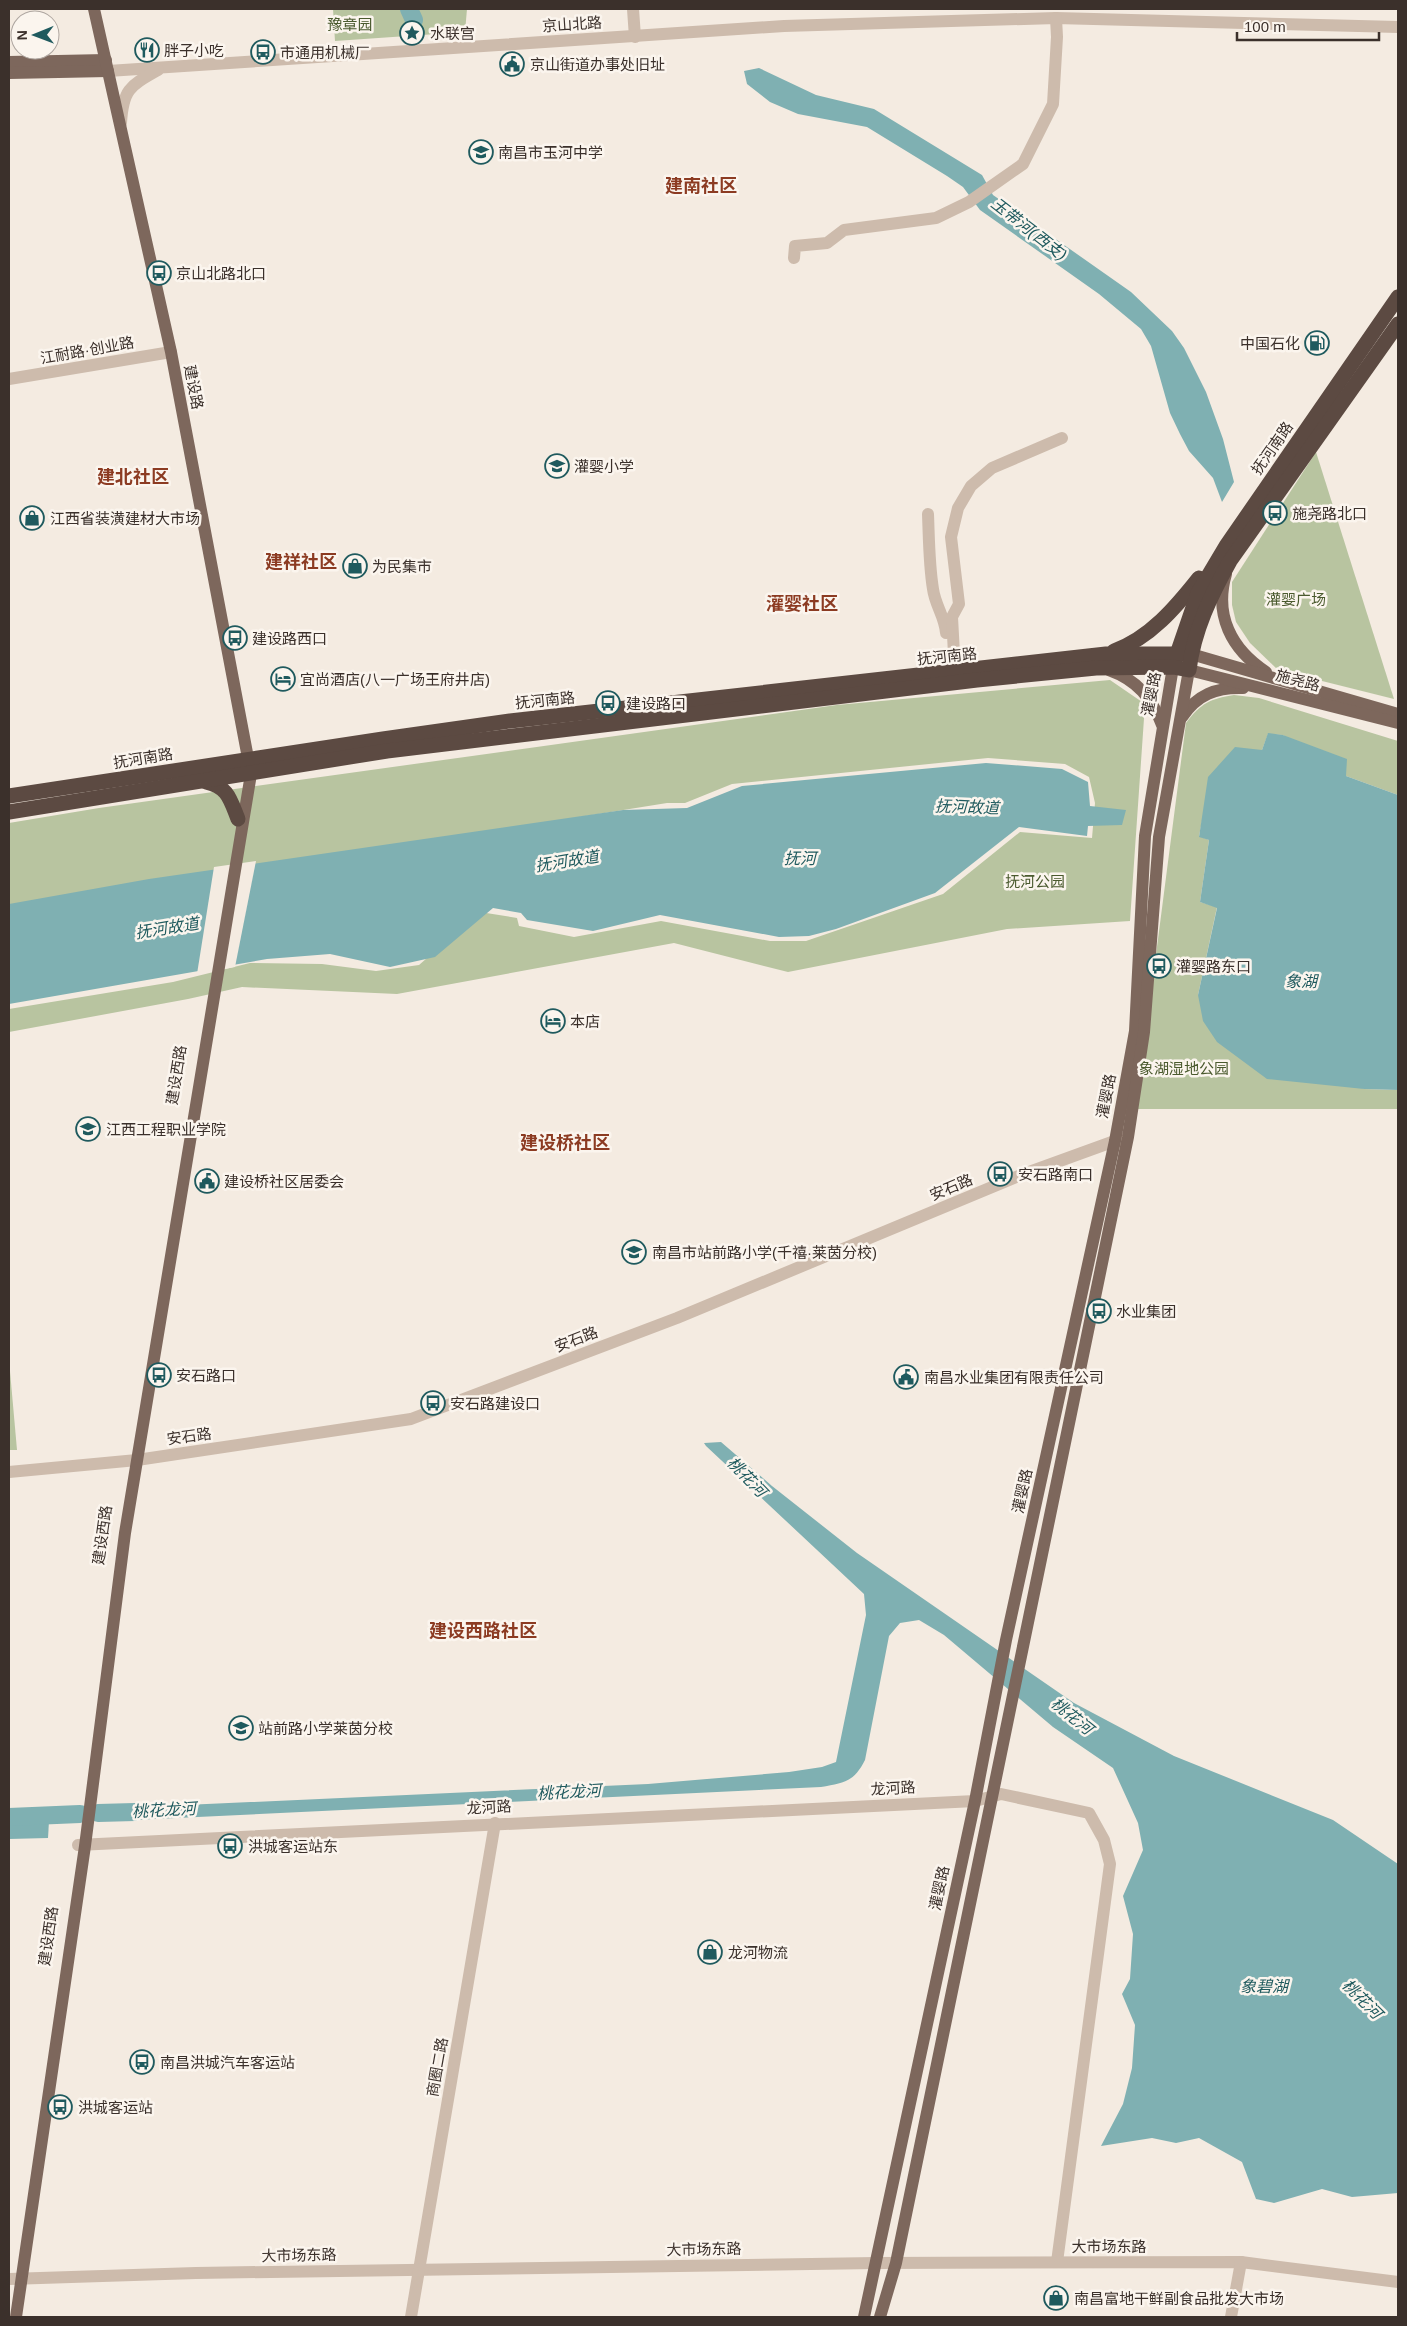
<svg xmlns="http://www.w3.org/2000/svg" width="1407" height="2326" viewBox="0 0 1407 2326" font-family="Arial,'Noto Sans SC',sans-serif">
  <style>
    .green { fill: #b8c4a0 }
    .water { fill: #7fb0b2 }
    .pier { fill: #f4ebe1 }
    .lines { fill: none; stroke-linecap: round; stroke-linejoin: round }
    .river { stroke: #7fb0b2; stroke-width: 18 }
    .minor { stroke: #cdbbac; stroke-width: 12 }
    .major { stroke: #7d675c; stroke-width: 12 }
    .highway { stroke: #5c4a42; stroke-width: 15 }
    .labels { text-anchor: middle; dominant-baseline: central; stroke-width: 5; stroke-linejoin: round; paint-order: stroke }
    .park-label { font-size: 15px; fill: #4a5a2e; stroke: #fbf5ee }
    .street-label { font-size: 15px; fill: #3b302b; stroke: #fbf5ee }
    .poi-label { font-size: 15px; fill: #3b302b; stroke: #fbf5ee; text-anchor: start }
    .water-label { font-size: 16px; font-style: italic; fill: #1f5a5e; stroke: #fbf5ee }
    .quarter-label { font-size: 18px; font-weight: bold; fill: #8c3b22; stroke: #fbf5ee }
  </style>
  <rect width="100%" height="100%" fill="#f4ebe1"/>
  <g class="green">
    <polygon points="333,9 467,9 465,32 335,41"/>
    <polygon points="1316,452 1394,699 1278,670 1250,643 1236,622 1232,605 1232,582"/>
    <polygon points="1110,680 1145,704 1130,921 1007,929 788,972 674,943 397,994 242,987 188,999 9,1032 9,1009 173,982 250,963 322,964 376,971 419,965 480,912 517,918 519,926 574,937 661,921 770,941 806,941 943,894 1020,832 1092,838 1095,803 1089,777 1065,764 988,758 732,784 685,803 667,803 9,909 9,823 99,808 837,705"/>
    <path d="M 1234,695 L 1259,698 L 1398,741 L 1398,795 L 1346,776 L 1283,735 L 1268,734 L 1262,750 L 1203,816 L 1199,836 L 1209,840 L 1200,902 L 1217,907 L 1198,995 L 1364,1089 L 1398,1090 L 1398,1109 L 1136,1109 L 1186,723 C 1201,703 1210,699 1234,695 Z"/>
    <polygon points="9,1360 17,1450 9,1450"/>
  </g>
  <g class="water">
    <polygon points="759,68 816,95 874,109 982,175 993,195 1131,292 1172,331 1184,348 1206,392 1223,439 1234,482 1222,502 1213,478 1189,451 1180,434 1170,413 1151,346 1141,329 1099,294 980,210 963,187 947,176 867,127 798,114 770,102 747,84 744,71"/>
    <polygon points="1268,733 1283,735 1347,759 1346,776 1398,795 1398,1090 1364,1089 1267,1079 1217,1042 1203,1021 1198,995 1217,908 1200,902 1209,840 1199,837 1208,777 1235,747 1262,750"/>
    <polygon points="986,763 1062,769 1088,782 1090,806 1126,810 1122,825 1088,826 1087,836 1019,827 935,893 836,929 809,936 779,937 660,915 593,931 527,920 521,913 493,908 435,957 390,967 330,954 267,959 9,1004 9,904 149,879 623,810 687,808 742,786"/>
    <path d="M 721,1442 L 772,1486 L 857,1553 L 1074,1703 L 1174,1756 L 1333,1820 L 1398,1864 L 1398,2193 L 1352,2197 L 1322,2189 L 1274,2203 L 1256,2199 L 1242,2162 L 1199,2138 L 1176,2143 L 1152,2138 L 1101,2146 L 1123,2104 L 1132,2068 L 1135,2025 L 1122,1994 L 1130,1979 L 1133,1934 L 1123,1896 L 1143,1850 L 1138,1823 L 1113,1768 L 1053,1727 L 944,1635 L 919,1620 L 900,1623 L 889,1636 L 865,1760 C 854,1782 844,1783 821,1787 L 134,1820 L 97,1809 L 648,1784 L 789,1772 L 822,1767 L 836,1762 L 866,1615 L 864,1594 L 706,1446 L 704,1443 Z"/>
    <polygon points="25,1812 49,1821 48,1838 9,1839 9,1813"/>
  </g>
  <polygon class="pier" points="256,861 235,967 197,974 214,867"/>
  <g class="lines">
    <g class="river">
      <polyline points="409,9 414,20"/>
      <polyline points="98,1813 135,1812"/>
      <polyline points="9,1817 80,1814"/>
    </g>
    <g class="minor">
      <polyline points="633,9 635,37"/>
      <polyline points="108,71 784,26 1056,18 1398,27"/>
      <path d="M 121,123 C 123,89 130,86 158,70"/>
      <polyline points="794,258 795,246 827,243 844,230 936,218 969,202 1023,164 1053,104 1057,37 1056,18"/>
      <polyline points="9,379 171,352"/>
      <path d="M 928,514 C 929,539 929,565 933,589 C 935,605 945,617 946,633"/>
      <polyline points="955,672 952,617 959,604 951,537 958,508 971,486 992,468 1062,438"/>
      <polyline points="9,1472 137,1460 411,1419 677,1318 1021,1175 1123,1138"/>
      <polyline points="78,1845 975,1801 1001,1794 1089,1813 1104,1840 1110,1864 1057,2262"/>
      <polyline points="9,2279 196,2273 876,2263 1241,2262 1398,2282"/>
      <polyline points="411,2317 495,1823"/>
      <polyline points="1231,2317 1241,2262"/>
    </g>
    <g class="major">
      <polyline points="9,62 106,60"/>
      <polyline points="9,73 108,71"/>
      <path d="M 1226,574 C 1214,615 1231,649 1266,672"/>
      <polyline points="1191,654 1398,714"/>
      <path d="M 1109,670 C 1137,680 1152,698 1162,725"/>
      <path d="M 1182,717 C 1197,695 1216,687 1243,688"/>
      <polyline points="16,2317 85,1846 125,1533 251,774 171,352 94,9"/>
      <polyline points="864,2317 975,1801 1006,1640 1115,1141 1135,1031 1145,836 1173,667"/>
      <polyline points="880,2317 896,2263 1128,1137 1144,1032 1159,837 1189,670 1398,723"/>
    </g>
    <g class="highway">
      <path d="M 1114,651 C 1150,638 1176,607 1199,578"/>
      <polyline points="1175,660 1198,593 1226,546 1398,297"/>
      <path d="M 206,782 C 228,787 230,799 238,819"/>
      <polyline points="9,796 383,739 510,721 1106,654 1191,654"/>
      <path d="M 9,812 L 387,751 L 977,680 L 1096,668 L 1173,667 L 1189,670 C 1194,630 1211,595 1230,561 L 1398,324"/>
    </g>
  </g>
  <defs>
    <g id="sight-ring" transform="scale(1.25)"><circle r="9.5" fill="#fbf5ee" stroke="#1f5a5e" stroke-width="1.5"/><path d="M0-6L1.8-2.2L6-1.7L2.9 1.2L3.7 5.4L0 3.3L-3.7 5.4L-2.9 1.2L-6-1.7L-1.8-2.2Z" fill="#1f5a5e"/></g>
    <g id="restaurant-ring" transform="scale(1.25)"><circle r="9.5" fill="#fbf5ee" stroke="#1f5a5e" stroke-width="1.5"/><path d="M-5-6h1v4h1v-4h1v4h1v-4h1v5L-1.5 .5V6h-2V.5L-5-1ZM5-6V6H3V1.5H1.5Q1.5-4 5-6Z" fill="#1f5a5e"/></g>
    <g id="bus-ring" transform="scale(1.25)"><circle r="9.5" fill="#fbf5ee" stroke="#1f5a5e" stroke-width="1.5"/><path d="M-5-6H5V4H4V6H2V4H-2V6H-4V4H-5ZM-3.5-4V0h7V-4ZM-3.5 1.2v1.5H-2V1.2ZM2 1.2v1.5H3.5V1.2Z" fill="#1f5a5e"/></g>
    <g id="civic-ring" transform="scale(1.25)"><circle r="9.5" fill="#fbf5ee" stroke="#1f5a5e" stroke-width="1.5"/><path d="M-.6-6.5H3V-4.5H.6V-3L4-1V1h2V6H-6V1h2V-1L-.6-3ZM-1.2 2.5V6h2.4V2.5Z" fill="#1f5a5e"/></g>
    <g id="school-ring" transform="scale(1.25)"><circle r="9.5" fill="#fbf5ee" stroke="#1f5a5e" stroke-width="1.5"/><path d="M0-5L7-2L0 1L-7-2ZM-4 1L0 2.5L4 1V4Q0 6-4 4Z" fill="#1f5a5e"/></g>
    <g id="fuel-ring" transform="scale(1.25)"><circle r="9.5" fill="#fbf5ee" stroke="#1f5a5e" stroke-width="1.5"/><path d="M-5.5-6h7V0h2V4h1.3V-2.5L3-4.5l.8-.8L6-3V5H2.5V1h-1V6h-7ZM-4.2-4.7v3.2H.2V-4.7Z" fill="#1f5a5e"/></g>
    <g id="shop-ring" transform="scale(1.25)"><circle r="9.5" fill="#fbf5ee" stroke="#1f5a5e" stroke-width="1.5"/><path d="M-5-2.5h2.3a2.7 3.5 0 0 1 5.4 0H5L5.5 6h-11ZM-1.5-2.5h3a1.5 2.3 0 0 0-3 0Z" fill="#1f5a5e"/></g>
    <g id="hotel-ring" transform="scale(1.25)"><circle r="9.5" fill="#fbf5ee" stroke="#1f5a5e" stroke-width="1.5"/><path d="M-6-4.5h1.5V1H6V5H4.5V3h-9V5H-6ZM-4 0a1.8 1.8 0 1 1 3.6 0ZM.5 0V-2.5h3Q6-2.5 6 0Z" fill="#1f5a5e"/></g>
    <g id="university-ring" transform="scale(1.25)"><circle r="9.5" fill="#fbf5ee" stroke="#1f5a5e" stroke-width="1.5"/><path d="M0-5L7-2L0 1L-7-2ZM-4 1L0 2.5L4 1V4Q0 6-4 4Z" fill="#1f5a5e"/></g>
  </defs>
  <g fill-rule="evenodd">
    <use href="#sight-ring" x="412" y="33"/>
    <use href="#restaurant-ring" x="147" y="50"/>
    <use href="#bus-ring" x="263" y="52"/>
    <use href="#civic-ring" x="512" y="64"/>
    <use href="#school-ring" x="481" y="152"/>
    <use href="#bus-ring" x="159" y="273"/>
    <use href="#fuel-ring" x="1317" y="343"/>
    <use href="#school-ring" x="557" y="466"/>
    <use href="#bus-ring" x="1275" y="513"/>
    <use href="#shop-ring" x="32" y="518"/>
    <use href="#shop-ring" x="355" y="566"/>
    <use href="#bus-ring" x="235" y="638"/>
    <use href="#hotel-ring" x="283" y="679"/>
    <use href="#bus-ring" x="608" y="703"/>
    <use href="#bus-ring" x="1159" y="966"/>
    <use href="#hotel-ring" x="553" y="1021"/>
    <use href="#university-ring" x="88" y="1129"/>
    <use href="#bus-ring" x="1000" y="1174"/>
    <use href="#civic-ring" x="207" y="1181"/>
    <use href="#school-ring" x="634" y="1252"/>
    <use href="#bus-ring" x="1099" y="1311"/>
    <use href="#bus-ring" x="159" y="1375"/>
    <use href="#civic-ring" x="906" y="1377"/>
    <use href="#bus-ring" x="433" y="1403"/>
    <use href="#school-ring" x="241" y="1728"/>
    <use href="#bus-ring" x="230" y="1846"/>
    <use href="#shop-ring" x="710" y="1952"/>
    <use href="#bus-ring" x="142" y="2062"/>
    <use href="#bus-ring" x="60" y="2107"/>
    <use href="#shop-ring" x="1056" y="2298"/>
  </g>
  <g class="labels">
    <g class="park-label">
      <text x="350" y="24">豫章园</text>
      <text x="1296" y="599">灌婴广场</text>
      <text x="1035" y="881">抚河公园</text>
      <text x="1184" y="1068">象湖湿地公园</text>
    </g>
    <g class="street-label">
      <text transform="translate(572 24) rotate(-4)">京山北路</text>
      <text transform="translate(87 350) rotate(-10)">江耐路·创业路</text>
      <text transform="translate(194 387) rotate(79)">建设路</text>
      <text transform="translate(1272 448) rotate(-55)">抚河南路</text>
      <text transform="translate(947 656) rotate(-6)">抚河南路</text>
      <text transform="translate(1298 680) rotate(15)">施尧路</text>
      <text transform="translate(1151 694) rotate(-79)">灌婴路</text>
      <text transform="translate(545 700) rotate(-6)">抚河南路</text>
      <text transform="translate(143 758) rotate(-9)">抚河南路</text>
      <text transform="translate(176 1075) rotate(-81)">建设西路</text>
      <text transform="translate(1106 1096) rotate(-79)">灌婴路</text>
      <text transform="translate(951 1187) rotate(-23)">安石路</text>
      <text transform="translate(576 1339) rotate(-21)">安石路</text>
      <text transform="translate(189 1436) rotate(-8)">安石路</text>
      <text transform="translate(1022 1491) rotate(-78)">灌婴路</text>
      <text transform="translate(102 1535) rotate(-82)">建设西路</text>
      <text transform="translate(893 1788) rotate(-3)">龙河路</text>
      <text transform="translate(489 1807) rotate(-3)">龙河路</text>
      <text transform="translate(939 1888) rotate(-78)">灌婴路</text>
      <text transform="translate(48 1936) rotate(-82)">建设西路</text>
      <text transform="translate(437 2067) rotate(-80)">商圈二路</text>
      <text x="1109" y="2246">大市场东路</text>
      <text transform="translate(704 2249) rotate(-1)">大市场东路</text>
      <text transform="translate(299 2255) rotate(-1)">大市场东路</text>
    </g>
    <g class="poi-label">
      <text x="430" y="33">水联宫</text>
      <text x="164" y="50">胖子小吃</text>
      <text x="280" y="52">市通用机械厂</text>
      <text x="530" y="64">京山街道办事处旧址</text>
      <text x="498" y="152">南昌市玉河中学</text>
      <text x="176" y="273">京山北路北口</text>
      <text x="1300" y="343" text-anchor="end">中国石化</text>
      <text x="574" y="466">灌婴小学</text>
      <text x="1292" y="513">施尧路北口</text>
      <text x="50" y="518">江西省装潢建材大市场</text>
      <text x="372" y="566">为民集市</text>
      <text x="252" y="638">建设路西口</text>
      <text x="300" y="679">宜尚酒店(八一广场王府井店)</text>
      <text x="626" y="703">建设路口</text>
      <text x="1176" y="966">灌婴路东口</text>
      <text x="570" y="1021">本店</text>
      <text x="106" y="1129">江西工程职业学院</text>
      <text x="1018" y="1174">安石路南口</text>
      <text x="224" y="1181">建设桥社区居委会</text>
      <text x="652" y="1252">南昌市站前路小学(千禧·莱茵分校)</text>
      <text x="1116" y="1311">水业集团</text>
      <text x="176" y="1375">安石路口</text>
      <text x="924" y="1377">南昌水业集团有限责任公司</text>
      <text x="450" y="1403">安石路建设口</text>
      <text x="258" y="1728">站前路小学莱茵分校</text>
      <text x="248" y="1846">洪城客运站东</text>
      <text x="728" y="1952">龙河物流</text>
      <text x="160" y="2062">南昌洪城汽车客运站</text>
      <text x="78" y="2107">洪城客运站</text>
      <text x="1074" y="2298">南昌富地干鲜副食品批发大市场</text>
    </g>
    <g class="water-label">
      <text transform="translate(1029 229) rotate(38)">玉带河(西支)</text>
      <text transform="translate(967 807) rotate(2)">抚河故道</text>
      <text x="800" y="858">抚河</text>
      <text transform="translate(567 861) rotate(-9)">抚河故道</text>
      <text transform="translate(167 928) rotate(-9)">抚河故道</text>
      <text x="1301" y="981">象湖</text>
      <text transform="translate(747 1477) rotate(46)">桃花河</text>
      <text transform="translate(1072 1716) rotate(39)">桃花河</text>
      <text transform="translate(569 1792) rotate(-3)">桃花龙河</text>
      <text transform="translate(164 1810) rotate(-3)">桃花龙河</text>
      <text x="1264" y="1986">象碧湖</text>
      <text transform="translate(1362 1999) rotate(45)">桃花河</text>
    </g>
    <g class="quarter-label">
      <text x="701" y="186">建南社区</text>
      <text x="133" y="477">建北社区</text>
      <text x="301" y="562">建祥社区</text>
      <text x="802" y="604">灌婴社区</text>
      <text x="565" y="1143">建设桥社区</text>
      <text x="483" y="1631">建设西路社区</text>
    </g>
  </g>
  <rect width="1407" height="2326" fill="none" stroke="#3b302b" stroke-width="20"/>
  <g transform="translate(35 35) rotate(269)"><circle r="24" fill="#fbf5ee" stroke="#aea6a0"/>
  <path d="M0-4L9 19L0 12L-9 19Z" fill="#1f5a5e"/>
  <text y="-8" font-size="14" font-weight="bold" text-anchor="middle" fill="#3b302b">N</text>
  </g>
  <path d="M1237 32v8h142v-8" fill="none" stroke="#3b302b" stroke-width="2.5"/>
  <text x="1244" y="32" font-size="15" fill="#3b302b" stroke="#fbf5ee" stroke-width="4" paint-order="stroke">100 m</text>
</svg>
